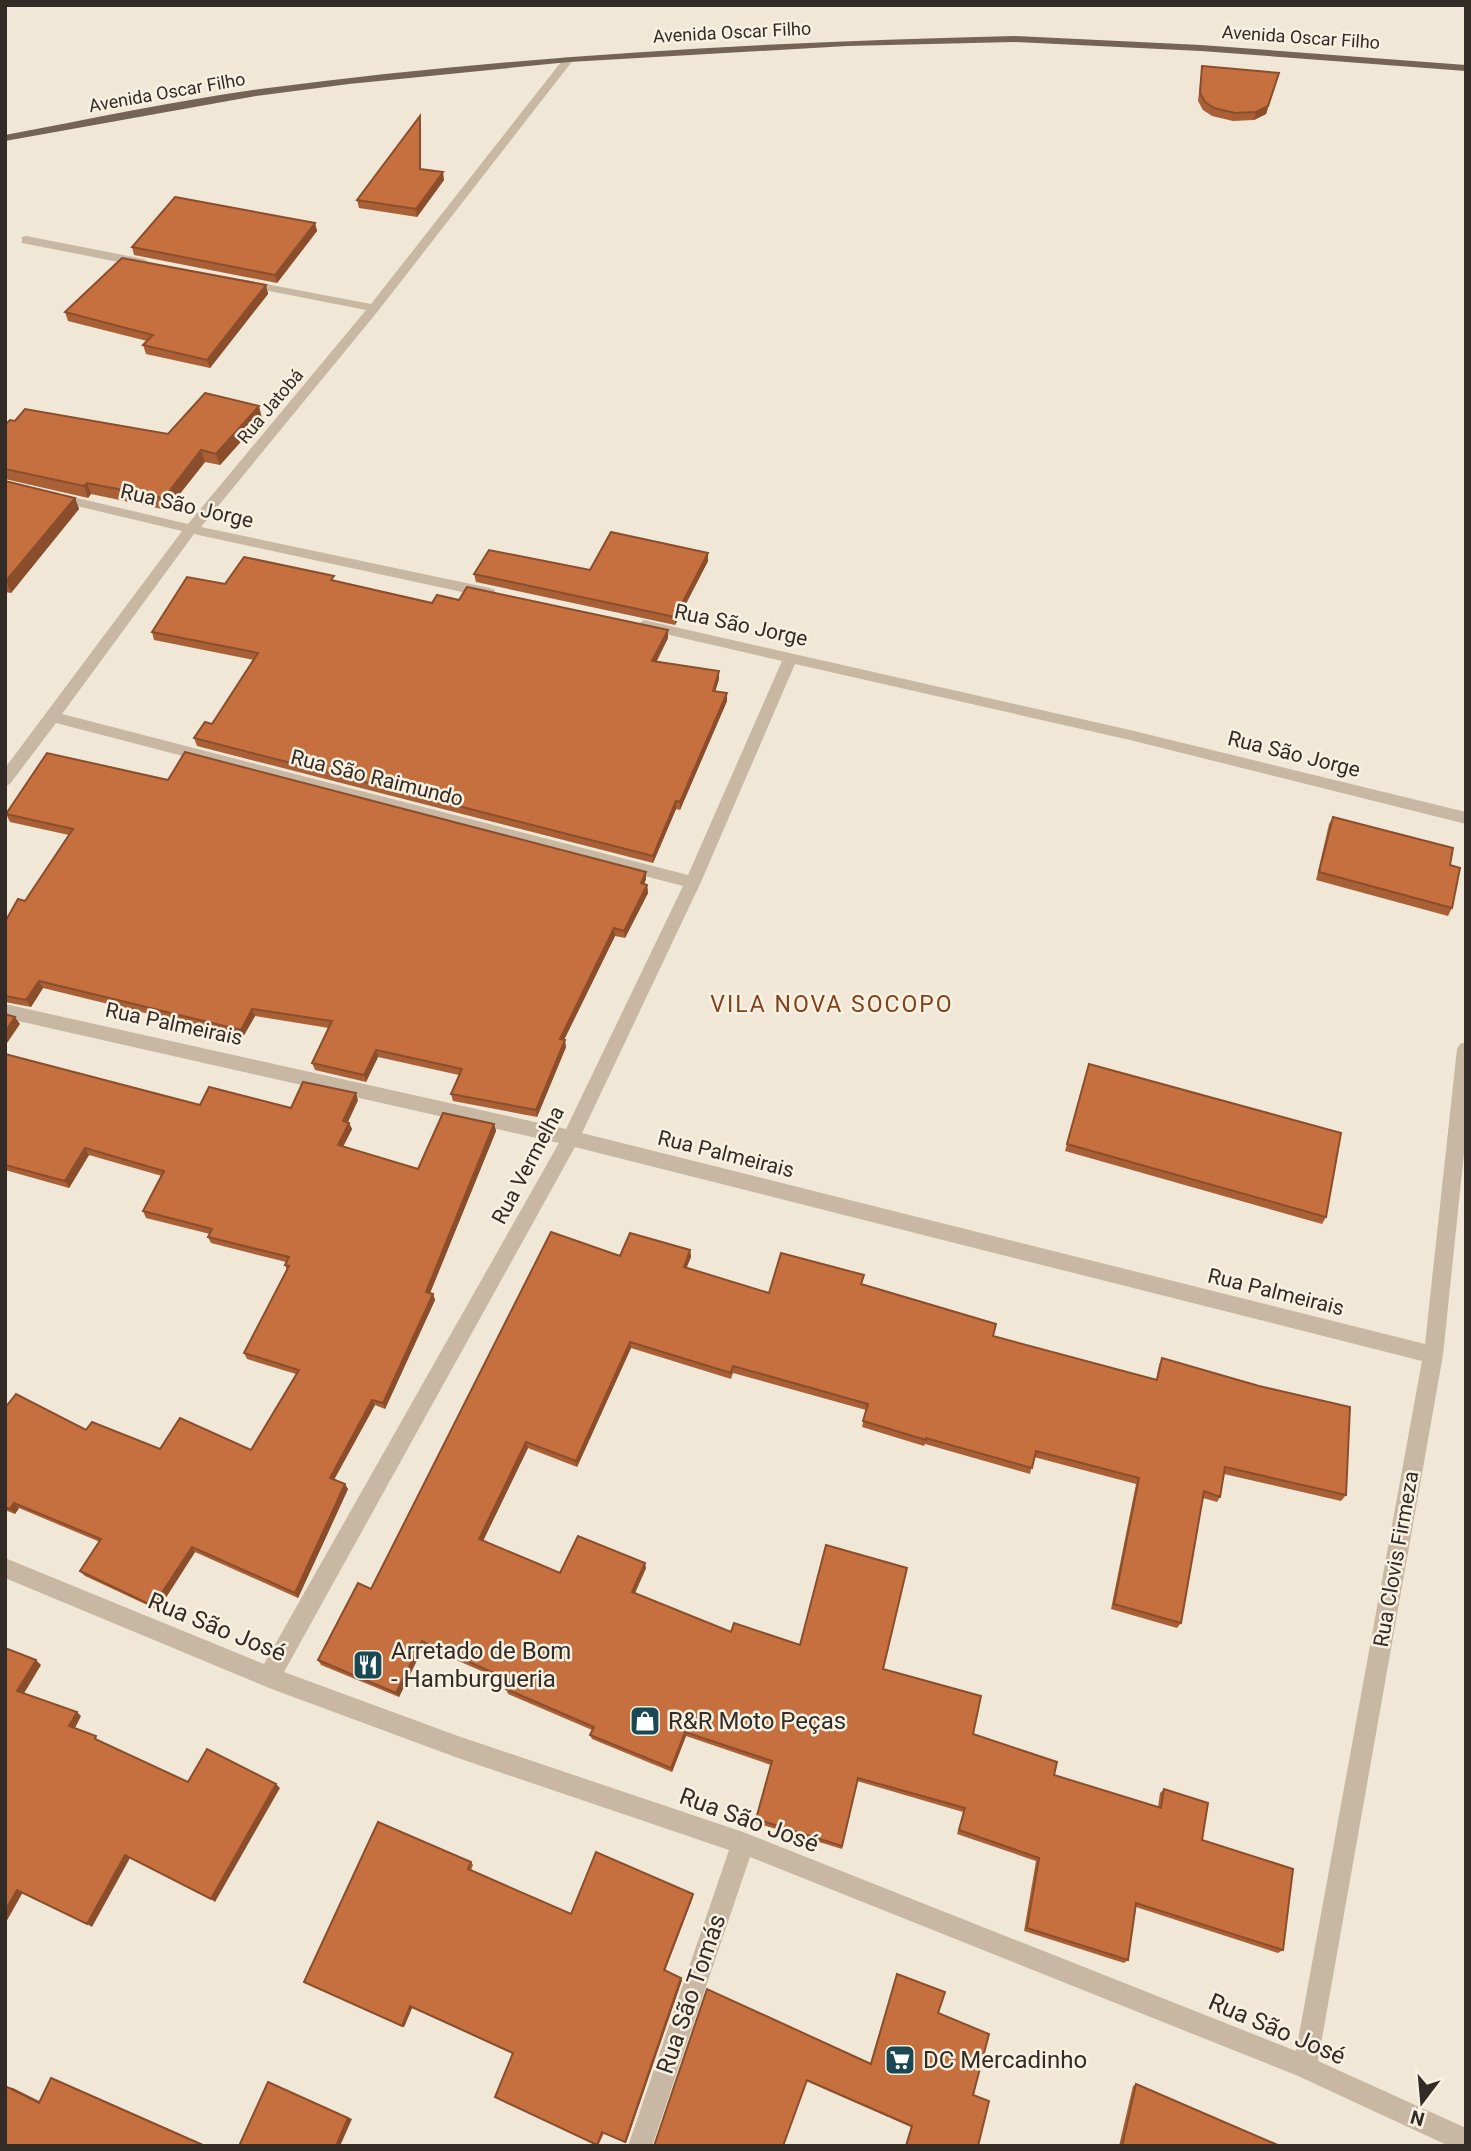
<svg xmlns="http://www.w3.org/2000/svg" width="1471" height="2151" viewBox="0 0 1471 2151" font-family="Roboto,sans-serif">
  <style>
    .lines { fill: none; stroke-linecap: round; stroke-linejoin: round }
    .minor { fill: #c8b8a3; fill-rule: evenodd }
    .major { fill: #756456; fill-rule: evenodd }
    .wall { fill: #aa6036 }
    .shaded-wall { fill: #8b4e2c }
    .building { fill: #c6703f; stroke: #8b4e2c; stroke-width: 2 }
    .labels { text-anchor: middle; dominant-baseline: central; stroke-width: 5; stroke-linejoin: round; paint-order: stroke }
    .far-street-label { font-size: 18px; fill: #332b25; stroke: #f8f1e2 }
    .street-label { font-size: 21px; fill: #332b25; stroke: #f8f1e2 }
    .neighbourhood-label { font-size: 23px; letter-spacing: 2px; fill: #81421e; stroke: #f8f1e2 }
    .near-street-label { font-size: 24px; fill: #332b25; stroke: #f8f1e2 }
    .near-poi-label { font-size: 24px; fill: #332b25; stroke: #f8f1e2; text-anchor: start }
  </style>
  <rect width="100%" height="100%" fill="#f0e7d6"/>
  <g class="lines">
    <g class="minor">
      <path d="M 565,57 L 574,59 L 378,311 L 201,527 L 490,588 L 495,590 L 495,596 L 490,598 L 194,534 L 62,714 L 688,875 L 782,661 L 639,628 L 637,625 L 644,620 L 1130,730 L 1466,812 L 1466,824 L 1130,740 L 795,664 L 701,882 L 582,1133 L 1425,1344 L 1457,1049 L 1460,1044 L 1466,1042 L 1466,1134 L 1443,1355 L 1318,2061 L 1466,2128 L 1466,2146 L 1449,2146 L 1298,2076 L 750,1857 L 652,2146 L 628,2146 L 729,1850 L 458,1758 L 269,1688 L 5,1578 L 5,1558 L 264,1664 L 559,1143 L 5,1018 L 5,1004 L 566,1129 L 683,886 L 56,723 L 10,784 L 5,786 L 5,768 L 182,531 L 5,489 L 5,481 L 188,524 L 366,310 L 244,286 L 240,285 L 240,279 L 371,304 ZM 575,1147 L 1422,1361 L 1296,2051 L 743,1832 L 458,1736 L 284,1672 Z"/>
      <polygon points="26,236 144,259 150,263 144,267 22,243 22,237"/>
    </g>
    <path class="major" d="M 1014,36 L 1201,45 L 1466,65 L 1466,71 L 1201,51 L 1014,42 L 847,46 L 569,62 L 349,84 L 256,96 L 5,141 L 5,135 C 90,119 175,101 260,89 C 510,56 762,42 1014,36 Z"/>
  </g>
  <g class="wall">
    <polygon points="1202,66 1279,73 1266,114 1254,120 1233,121 1212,116 1203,110 1198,101"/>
    <polygon points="421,124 421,169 444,180 417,217 359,208 357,200"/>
    <polygon points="315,223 317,231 277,283 134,255 132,247"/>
    <polygon points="266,285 268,294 210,368 146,354 143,345 147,341 68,321 65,312"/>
    <polygon points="262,418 220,465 205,462 167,510 91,494 88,498 5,479 5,425 15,421 168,434"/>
    <polygon points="5,481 75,498 79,509 11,593 5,592"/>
    <polygon points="708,553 708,561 675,625 476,582 474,574 590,570"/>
    <polygon points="335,581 432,603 459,600 668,638 656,661 719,671 719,679 715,691 727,701 680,810 676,809 653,863 197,746 194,738 212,724 254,660 154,640 152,632 225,584"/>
    <polygon points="168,780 646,879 644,884 647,885 648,893 625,938 615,936 564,1040 566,1047 537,1117 453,1101 451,1094 459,1075 378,1057 366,1082 315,1070 312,1063 329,1028 255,1016 243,1037 43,988 31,1007 5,1002 5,922 25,901 69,835 10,822 6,814"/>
    <polygon points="1333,817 1450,865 1452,908 1448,916 1316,880 1329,824"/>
    <polygon points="5,1054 200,1105 291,1108 358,1100 348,1122 349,1123 352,1129 343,1147 418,1169 494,1124 496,1131 430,1293 433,1294 435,1300 385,1409 375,1405 334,1480 348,1489 298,1598 195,1552 158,1610 85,1576 80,1571 100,1542 19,1508 15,1514 5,1510 5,1408 160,1449 251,1450 296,1374 247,1359 244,1353 287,1270 285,1265 286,1262 211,1243 208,1237 210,1234 146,1218 143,1211 162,1176 89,1155 69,1188 5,1170"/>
    <polygon points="1089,1064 1326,1217 1322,1224 1065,1151"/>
    <polygon points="690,1250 691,1257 686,1268 769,1293 862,1284 993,1336 1156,1380 1159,1365 1162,1358 1346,1495 1341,1501 1224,1474 1220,1497 1217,1502 1203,1498 1181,1623 1177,1628 1111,1609 1136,1484 1034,1457 1030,1474 925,1444 924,1446 862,1427 866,1410 733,1373 731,1379 631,1348 577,1467 528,1448 483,1541 560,1573 646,1568 635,1593 731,1632 800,1645 883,1669 973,1734 1054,1775 1158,1807 1160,1793 1164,1789 1283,1950 1278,1953 1136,1907 1128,1960 1124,1963 1024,1931 1036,1861 957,1834 963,1812 857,1781 842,1849 756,1823 771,1765 686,1736 672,1772 592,1739 590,1735 592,1730 508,1694 506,1689 509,1683 424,1646 399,1697 321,1665 318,1660 620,1256"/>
    <polygon points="471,1862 473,1865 471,1870 571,1914 693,1897 665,1971 682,1980 626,2143 604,2133 598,2146 495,2097 513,2054 412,2008 404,2027 304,1982"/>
    <polygon points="897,1974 938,2013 973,2095 978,2146 905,2146 911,2127 806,2081 707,1989 870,2064"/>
    <polygon points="1136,2084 1280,2146 1119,2146 1133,2086"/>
  </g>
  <g class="shaded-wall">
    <polygon points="1279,73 1266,114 1254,120 1256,112"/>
    <polygon points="420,116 421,124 421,177 420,169"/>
    <polygon points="443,172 444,180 417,217 416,209"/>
    <polygon points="315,223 317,231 277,283 275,275"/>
    <polygon points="266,285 268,294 210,368 207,360"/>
    <polygon points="259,406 262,418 220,465 216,454"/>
    <polygon points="201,450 205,462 167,510 164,498"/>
    <polygon points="87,483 91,494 88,498 84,486"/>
    <polygon points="75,498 79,509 11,593 6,581"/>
    <polygon points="708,553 708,561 675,625 675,617"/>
    <polygon points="668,630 668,638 653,669 652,661"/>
    <polygon points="719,671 719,679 713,699 713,691"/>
    <polygon points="727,693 727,701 680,810 680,802"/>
    <polygon points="676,801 676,809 653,863 653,856"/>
    <polygon points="646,872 646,879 641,891 641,883"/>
    <polygon points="647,885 648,893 625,938 624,931"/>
    <polygon points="614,928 615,936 561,1046 560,1039"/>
    <polygon points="39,981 43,988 31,1007 26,1000"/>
    <polygon points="252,1009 255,1016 243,1037 241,1030"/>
    <polygon points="15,1017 20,1024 5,1046 5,1032"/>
    <polygon points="565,1040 566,1047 537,1117 536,1110"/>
    <polygon points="376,1050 378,1057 366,1082 364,1075"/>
    <polygon points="356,1093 358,1100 345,1128 343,1121"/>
    <polygon points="349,1123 352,1129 340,1152 338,1145"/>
    <polygon points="494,1124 496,1131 428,1298 426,1292"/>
    <polygon points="85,1148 89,1155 69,1188 65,1181"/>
    <polygon points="690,1250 691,1257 684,1274 684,1267"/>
    <polygon points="433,1294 435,1300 385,1409 383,1403"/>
    <polygon points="630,1342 631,1348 577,1467 576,1461"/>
    <polygon points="372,1400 375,1405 332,1483 330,1478"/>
    <polygon points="526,1442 528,1448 481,1545 479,1539"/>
    <polygon points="345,1484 348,1489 298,1598 295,1593"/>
    <polygon points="14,1503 19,1508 15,1514 10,1509"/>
    <polygon points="192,1547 195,1552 158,1610 153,1606"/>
    <polygon points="645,1563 646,1568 633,1597 632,1592"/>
    <polygon points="422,1641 424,1646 399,1697 396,1693"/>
    <polygon points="36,1660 41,1665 23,1695 17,1691"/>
    <polygon points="77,1712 81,1716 74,1730 69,1726"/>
    <polygon points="685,1732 686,1736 672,1772 671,1768"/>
    <polygon points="276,1784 280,1788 215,1902 211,1899"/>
    <polygon points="125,1855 130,1858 92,1927 87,1924"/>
    <polygon points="17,1890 23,1892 5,1924 5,1911"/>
    <polygon points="693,1894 693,1897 664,1972 664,1970"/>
    <polygon points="681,1978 682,1980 626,2143 625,2142"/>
    <polygon points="410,2006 412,2008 404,2027 402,2026"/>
    <polygon points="51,2078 57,2080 207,2146 205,2146"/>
    <polygon points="272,2084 352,2119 340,2146 336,2146"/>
    <polygon points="7,2087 13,2088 45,2104 39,2103"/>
  </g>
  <g class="building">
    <polygon points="1202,66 1279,73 1268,106 1256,112 1235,113 1214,108 1205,102 1200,93"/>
    <polygon points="420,116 420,169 443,172 416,209 357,200"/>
    <polygon points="175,197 315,223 275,275 132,247"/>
    <polygon points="122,258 266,285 207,360 143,345 153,335 65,312"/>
    <polygon points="205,393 259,406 216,454 201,450 164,498 87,483 84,486 5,469 5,425 10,420 15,421 25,409 168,434"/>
    <polygon points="5,481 75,498 6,581 5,581"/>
    <polygon points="611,532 708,553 675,617 474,574 489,550 590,570"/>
    <polygon points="244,557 334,576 331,580 432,603 437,595 459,600 467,587 668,630 652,661 719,671 713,691 727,693 680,802 676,801 653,856 194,738 205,722 212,724 258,653 152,632 187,577 225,584"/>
    <polygon points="185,752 646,872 641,883 647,885 624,931 614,928 560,1039 565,1040 536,1110 451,1094 462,1069 376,1050 364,1075 312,1063 332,1021 252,1009 241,1030 39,981 26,1000 5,996 5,922 18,899 25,901 73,829 6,814 47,753 168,780"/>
    <polygon points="1333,817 1453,848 1450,865 1460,868 1452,908 1319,872"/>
    <polygon points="5,1014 15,1017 5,1032"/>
    <polygon points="5,1054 200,1105 209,1087 291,1108 303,1082 356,1093 343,1121 349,1123 338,1145 418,1169 443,1113 494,1124 426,1292 433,1294 383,1403 372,1400 330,1478 345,1484 295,1593 192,1547 153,1606 80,1571 101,1539 14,1503 10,1509 5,1507 5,1408 16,1394 86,1430 92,1422 160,1449 180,1418 251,1450 299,1370 244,1353 289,1266 285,1265 289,1257 208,1237 212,1229 143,1211 164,1171 85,1148 65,1181 5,1165"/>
    <polygon points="1089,1064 1341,1133 1326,1217 1067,1144"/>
    <polygon points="551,1232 620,1256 630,1233 690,1250 684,1267 769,1293 781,1253 864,1275 861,1284 996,1324 993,1336 1157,1380 1162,1358 1259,1386 1350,1407 1346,1495 1225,1467 1220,1497 1204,1491 1181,1623 1114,1604 1139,1478 1036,1451 1032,1468 926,1438 926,1440 863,1421 868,1404 733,1366 731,1373 630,1342 576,1461 526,1442 479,1539 560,1573 578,1536 645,1563 632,1592 731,1632 734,1623 800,1645 826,1545 907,1568 883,1669 981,1696 973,1734 1057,1762 1054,1775 1161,1808 1164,1789 1208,1803 1202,1840 1293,1869 1283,1950 1136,1903 1128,1960 1027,1928 1039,1858 959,1830 965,1808 858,1778 842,1846 756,1819 772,1761 685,1732 671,1768 590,1735 594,1727 506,1689 510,1680 422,1641 396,1693 318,1660 358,1583 371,1589"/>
    <polygon points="5,1648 36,1660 17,1691 77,1712 69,1726 96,1736 95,1739 188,1782 207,1749 276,1784 211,1899 125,1855 87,1924 17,1890 5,1911"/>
    <polygon points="378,1822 471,1862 468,1869 571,1914 596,1852 693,1894 664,1970 681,1978 625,2142 602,2132 597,2145 495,2097 513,2053 410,2006 402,2026 304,1982"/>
    <polygon points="897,1974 945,1992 938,2013 989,2034 973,2095 989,2101 978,2146 906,2146 912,2126 807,2080 783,2146 654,2146 707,1989 871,2064"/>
    <polygon points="51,2078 205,2146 5,2146 5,2090 7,2087 39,2103"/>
    <polygon points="268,2082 348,2118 336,2146 239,2146"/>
    <polygon points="1136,2084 1280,2146 1122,2146"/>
  </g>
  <defs>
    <g id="restaurant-square" transform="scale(1.575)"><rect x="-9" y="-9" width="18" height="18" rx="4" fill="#1b4953" stroke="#f8f1e2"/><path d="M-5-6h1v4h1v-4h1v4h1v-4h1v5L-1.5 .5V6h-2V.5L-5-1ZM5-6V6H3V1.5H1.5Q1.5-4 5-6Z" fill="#fff"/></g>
    <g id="shop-square" transform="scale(1.575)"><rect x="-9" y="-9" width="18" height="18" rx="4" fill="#1b4953" stroke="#f8f1e2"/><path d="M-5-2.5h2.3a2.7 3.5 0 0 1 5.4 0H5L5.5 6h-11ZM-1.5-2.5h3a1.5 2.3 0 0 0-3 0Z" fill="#fff"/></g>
    <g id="supermarket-square" transform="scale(1.575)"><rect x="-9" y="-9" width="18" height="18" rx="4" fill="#1b4953" stroke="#f8f1e2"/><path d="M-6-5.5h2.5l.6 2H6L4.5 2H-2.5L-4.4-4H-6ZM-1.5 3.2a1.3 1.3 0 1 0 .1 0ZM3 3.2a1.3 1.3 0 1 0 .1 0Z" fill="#fff"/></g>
  </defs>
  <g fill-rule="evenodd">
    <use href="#restaurant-square" x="368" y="1665"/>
    <use href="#shop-square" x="645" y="1721"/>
    <use href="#supermarket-square" x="900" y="2060"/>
  </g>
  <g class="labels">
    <g class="far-street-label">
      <text transform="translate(732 32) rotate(-3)">Avenida Oscar Filho</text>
      <text transform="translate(1301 37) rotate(4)">Avenida Oscar Filho</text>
      <text transform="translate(167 92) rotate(-10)">Avenida Oscar Filho</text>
      <text transform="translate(270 406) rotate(-50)">Rua Jatobá</text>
    </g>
    <g class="street-label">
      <text transform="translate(187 506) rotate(13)">Rua São Jorge</text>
      <text transform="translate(741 625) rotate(12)">Rua São Jorge</text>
      <text transform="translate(1294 754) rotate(14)">Rua São Jorge</text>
      <text transform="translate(377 778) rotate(14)">Rua São Raimundo</text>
      <text transform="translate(174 1024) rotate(12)">Rua Palmeirais</text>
      <text transform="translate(726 1154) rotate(14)">Rua Palmeirais</text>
      <text transform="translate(528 1165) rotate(-62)">Rua Vermelha</text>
      <text transform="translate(1276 1292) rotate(14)">Rua Palmeirais</text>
      <text transform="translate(1396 1559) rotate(-80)">Rua Clovis Firmeza</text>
    </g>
    <g class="neighbourhood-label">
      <text x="832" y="1004">VILA NOVA SOCOPO</text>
    </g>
    <g class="near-street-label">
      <text transform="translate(217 1627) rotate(22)">Rua São José</text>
      <text transform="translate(749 1820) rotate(20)">Rua São José</text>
      <text transform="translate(691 1994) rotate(-71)">Rua São Tomás</text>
      <text transform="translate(1277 2029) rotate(23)">Rua São José</text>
    </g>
    <g class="near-poi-label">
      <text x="391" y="1651">Arretado de Bom<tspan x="391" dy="28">- Hamburgueria</tspan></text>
      <text x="668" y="1721">R&amp;R Moto Peças</text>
      <text x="923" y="2060">DC Mercadinho</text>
    </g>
  </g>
  <rect width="1471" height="2151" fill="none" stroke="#332b25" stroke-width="14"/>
  <g transform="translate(1422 2102) rotate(196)" stroke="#f8f1e2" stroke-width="5" paint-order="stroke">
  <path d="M0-5L12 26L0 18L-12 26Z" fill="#332b25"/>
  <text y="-10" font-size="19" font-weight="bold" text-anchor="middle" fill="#332b25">N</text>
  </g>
</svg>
